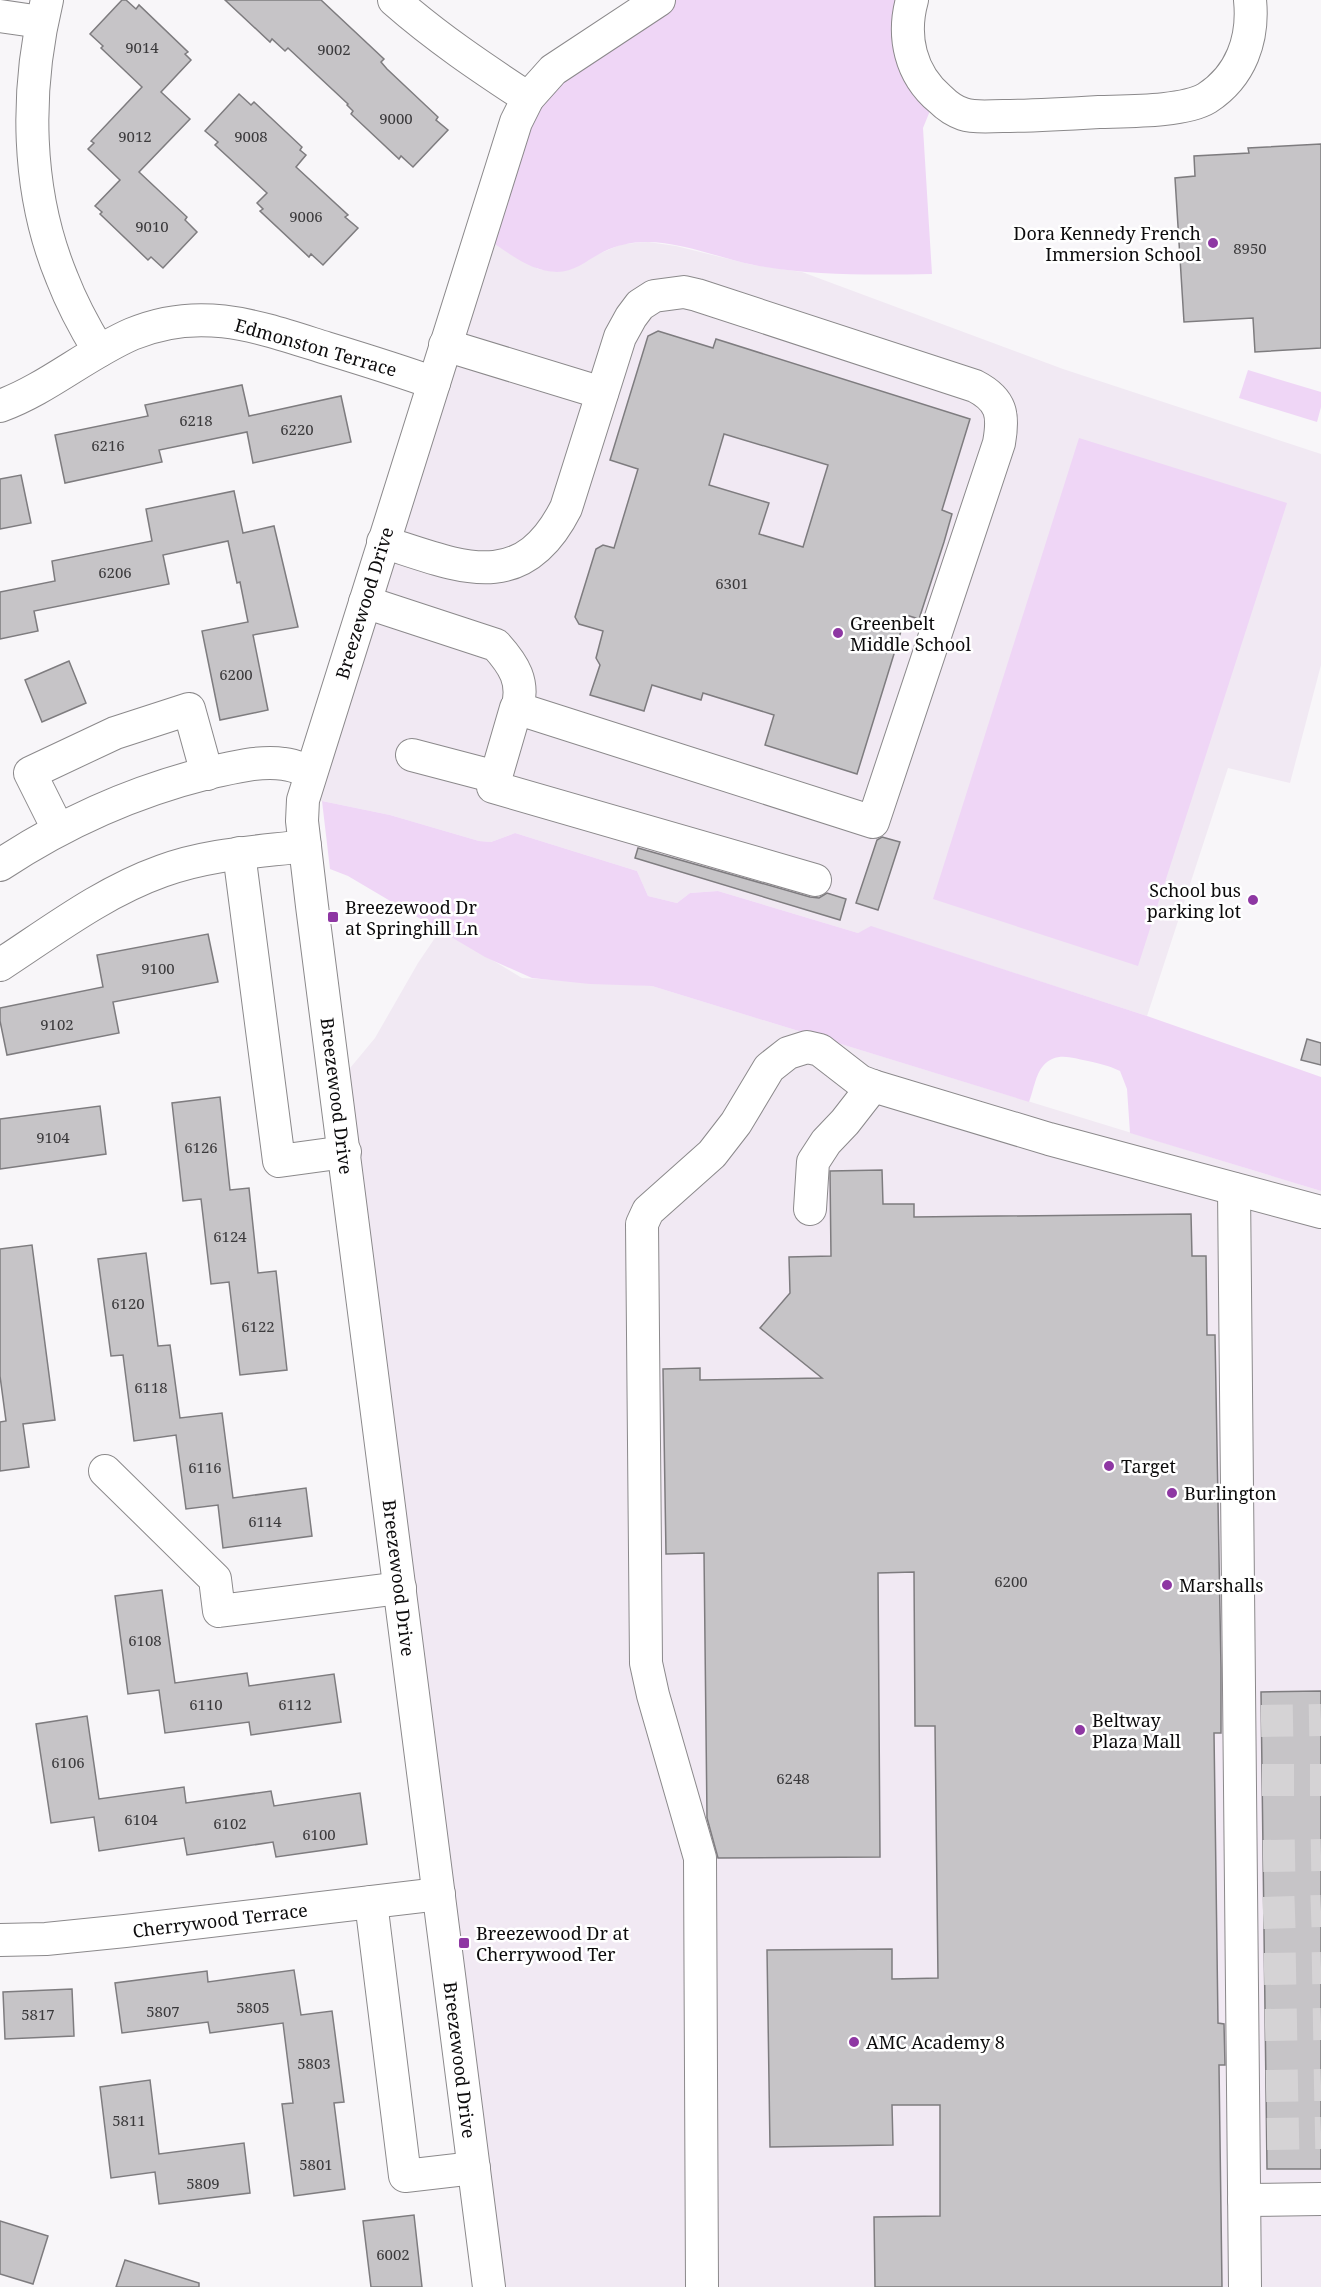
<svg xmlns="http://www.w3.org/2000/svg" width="1321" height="2287" viewBox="0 0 1321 2287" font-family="'Noto Serif',serif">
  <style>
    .built { fill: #f1e9f3 }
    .green { fill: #efd6f6 }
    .building { fill: #c6c4c7; stroke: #7e7c7f; stroke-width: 1.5; fill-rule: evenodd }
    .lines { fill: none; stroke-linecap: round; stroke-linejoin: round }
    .minor-tunnel { stroke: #d5d3d5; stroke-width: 32; stroke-dasharray: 32 16; stroke-linecap: butt }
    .minor-casing { stroke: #8b898b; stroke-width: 34 }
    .minor { stroke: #fff; stroke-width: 32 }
    .poi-dot { fill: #8e37a3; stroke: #fff; stroke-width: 2 }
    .labels { text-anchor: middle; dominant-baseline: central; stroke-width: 5; stroke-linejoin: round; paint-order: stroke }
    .number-label { font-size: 15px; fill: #3a393b }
    .poi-label { font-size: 18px; fill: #0c0b0c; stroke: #fff; text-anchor: start }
    .street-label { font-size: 18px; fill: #0c0b0c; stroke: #fff }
  </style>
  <rect width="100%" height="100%" fill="#f8f6f9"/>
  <g class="built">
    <polygon points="480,234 538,269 557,272 622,244 648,242 676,246 753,265 802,272 1063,369 1321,454 1321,665 1290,783 1228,768 1147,1016 872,927 858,933 718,891 690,893 677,903 648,896 637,871 515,833 491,842 479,841 390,815 322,801 303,800"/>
    <polygon points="441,929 522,978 652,986 1321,1191 1321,2287 489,2287 336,1085 375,1038 418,963"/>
  </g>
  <g class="green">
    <path d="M 659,0 L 912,0 L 936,96 L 923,128 L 932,274 C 872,275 813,276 754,265 C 719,258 682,242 647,242 C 631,242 617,245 603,252 C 587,260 575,272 557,272 C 529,272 502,248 480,234 L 516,122 Z"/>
    <polygon points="1248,370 1321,392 1321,407 1317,422 1239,398"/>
    <polygon points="1079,438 1287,503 1138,966 933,899"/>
    <path d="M 322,801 L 390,815 L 479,841 L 491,842 L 515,833 L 637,871 L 648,896 L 677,903 L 690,893 L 718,891 L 858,933 L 871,926 L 1147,1016 L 1321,1077 L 1321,1191 L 1130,1133 L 1127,1089 L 1120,1071 C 1107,1065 1101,1064 1088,1061 C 1072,1058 1056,1051 1043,1066 C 1036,1073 1033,1092 1029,1102 L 652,986 L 590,984 L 532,978 L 485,957 L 348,876 L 330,869 Z"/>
  </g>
  <g class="building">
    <polygon points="122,0 126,0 136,9 139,5 188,52 185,54 191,60 161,92 190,119 139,172 187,217 185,220 197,232 163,268 151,257 148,260 100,214 102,212 95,206 120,180 88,149 94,143 91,141 142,87 101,48 103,46 90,34"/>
    <polygon points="225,0 321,0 384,59 381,62 387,69 438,117 436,120 448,130 413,167 401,156 399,159 351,114 353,111 347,105 348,104 288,48 285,51 272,39 270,42"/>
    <polygon points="239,94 251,105 254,102 302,147 300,150 306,155 296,167 348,215 345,217 358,228 323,265 311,254 309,257 260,211 263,209 257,203 267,193 215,145 218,142 205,131"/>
    <polygon points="1321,144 1321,348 1255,352 1253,318 1184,322 1175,178 1195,176 1194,156 1249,153 1248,148"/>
    <path d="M 658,331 L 713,348 L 716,339 L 970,419 L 942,510 L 952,514 L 944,542 L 919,619 L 906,615 L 857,774 L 765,745 L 774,715 L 703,693 L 701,700 L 652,685 L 644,711 L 590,695 L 600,665 L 596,658 L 603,631 L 579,624 L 575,617 L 596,549 L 603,545 L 614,548 L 638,469 L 610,460 L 648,336 ZM 724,434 L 828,465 L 803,547 L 759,534 L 769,503 L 709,485 Z"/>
    <polygon points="242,385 249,416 341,396 351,442 253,463 247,432 159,450 162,462 65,483 55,435 148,416 145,405"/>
    <polygon points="21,475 31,523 0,529 0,479"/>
    <polygon points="234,491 243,533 274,526 298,627 253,635 268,710 220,720 202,631 248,622 240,582 237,583 228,541 163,555 169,584 34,611 38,631 0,639 0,592 55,581 52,561 152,541 146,509"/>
    <polygon points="69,661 86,703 42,722 25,680"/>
    <polygon points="882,837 900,842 878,910 856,903 877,840"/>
    <polygon points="638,848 810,897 819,898 827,893 846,899 840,920 635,858"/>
    <polygon points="208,934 218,982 113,1002 119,1033 7,1055 0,1021 0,1008 103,987 97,955"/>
    <polygon points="1307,1039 1321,1043 1321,1065 1301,1060"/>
    <polygon points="220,1097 230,1190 249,1188 258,1273 276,1271 287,1370 240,1375 229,1282 211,1284 201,1199 183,1201 172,1103"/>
    <polygon points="100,1106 106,1154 0,1169 0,1119"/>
    <polygon points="882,1170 883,1204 914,1204 914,1217 1191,1214 1192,1256 1206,1256 1207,1335 1215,1335 1221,1668 1221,1733 1214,1733 1218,2023 1224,2024 1225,2065 1219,2065 1222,2287 875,2287 874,2217 940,2216 940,2105 892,2105 893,2145 770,2147 767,1950 892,1949 892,1979 938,1978 935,1726 915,1726 914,1572 878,1573 880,1857 718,1858 707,1818 704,1553 666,1554 663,1369 700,1368 700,1380 822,1378 760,1328 790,1293 789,1257 831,1256 830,1171"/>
    <polygon points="32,1245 55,1420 23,1424 29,1467 0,1471 0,1422 6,1421 0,1376 0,1249"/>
    <polygon points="146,1253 158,1346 170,1345 180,1418 222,1413 233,1498 306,1488 312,1536 223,1548 218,1505 186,1509 176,1435 134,1441 123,1355 111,1356 98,1259"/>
    <polygon points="162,1590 175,1683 247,1673 249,1686 334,1674 341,1722 251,1735 249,1722 165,1733 159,1690 128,1694 115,1596"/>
    <polygon points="1321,1691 1321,2169 1267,2169 1261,1692"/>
    <polygon points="87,1716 99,1799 184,1787 186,1803 271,1791 274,1806 360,1793 367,1844 276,1857 273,1842 187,1855 184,1838 99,1851 94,1817 51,1823 36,1724"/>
    <polygon points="294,1970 301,2015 332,2011 344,2102 334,2103 345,2189 294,2196 282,2104 293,2103 283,2023 210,2033 208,2022 122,2033 115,1983 207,1971 208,1982"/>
    <polygon points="72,1989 74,2036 5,2039 3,1992"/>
    <polygon points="150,2080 159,2154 244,2143 250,2193 159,2204 155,2172 111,2178 100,2087"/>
    <polygon points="414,2215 422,2287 371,2287 363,2221"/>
    <polygon points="0,2221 48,2236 33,2284 0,2274"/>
    <polygon points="125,2260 199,2283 199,2287 116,2287"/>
  </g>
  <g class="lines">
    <g class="minor-tunnel">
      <polyline points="1261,1721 1321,1720"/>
      <polyline points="1262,1780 1321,1780"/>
      <polyline points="1263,1856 1321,1855"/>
      <polyline points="1263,1913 1321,1911"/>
      <polyline points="1264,1969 1321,1968"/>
      <polyline points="1265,2025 1321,2024"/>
      <polyline points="1266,2086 1321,2085"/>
      <polyline points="1267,2134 1321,2133"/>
    </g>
    <g class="minor-casing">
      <g id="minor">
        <path d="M 47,0 C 25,91 26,191 62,278 C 72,304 85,328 99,351"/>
        <path d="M 394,0 C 436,37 482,68 528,98"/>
        <path d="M 912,0 C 902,36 910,74 940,99 C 946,105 954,111 963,114 C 975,118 990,116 1003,116 C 1035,116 1067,114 1099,112 C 1126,111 1184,112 1207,98 C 1241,76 1254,39 1250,0"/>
        <polyline points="0,16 41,22"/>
        <polyline points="445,345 602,393"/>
        <path d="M 0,406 C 47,389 86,354 132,334 C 201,305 259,327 326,348 C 362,359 398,370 434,383"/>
        <path d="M 383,542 C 459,566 521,597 566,508 L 620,337 L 631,317 L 640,305 L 654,296 L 684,292 L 697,295 L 975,386 C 1002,400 1004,415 999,443 L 873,822 L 516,708 L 493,787 L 815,880"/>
        <path d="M 365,602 L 496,645 C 514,665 525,682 517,709"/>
        <polyline points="412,755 496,777"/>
        <polyline points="58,829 30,773 115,733 189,709 207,774"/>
        <polyline points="239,853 279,1161 345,1152"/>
        <path d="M 0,865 C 65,822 132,792 208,773 C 232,768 260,760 284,764 C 294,765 302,769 311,772"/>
        <path d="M 0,965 C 52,931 103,892 162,871 C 208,854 257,852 305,846"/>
        <polyline points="1234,1189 1245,2287"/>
        <polyline points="810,1209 813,1162 826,1142 845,1122 873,1086"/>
        <polyline points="105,1471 215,1579 219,1611 400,1588"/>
        <polyline points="371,1902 405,2176 474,2168"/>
        <polyline points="0,1940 46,1939 125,1931 439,1894"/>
        <polyline points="1244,2200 1321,2199"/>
        <polyline points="489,2287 312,906 302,821 303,800 516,122 528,98 553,70 659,0"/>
        <polyline points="702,2287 700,1858 653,1695 646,1663 642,1224 648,1211 712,1154 736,1123 769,1068 788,1053 807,1047 820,1050 860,1081 873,1086 1049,1139 1321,1212"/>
      </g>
    </g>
    <use href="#minor" class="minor"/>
  </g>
  <g class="poi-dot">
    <circle cx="1213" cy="243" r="6"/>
    <circle cx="838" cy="633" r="6"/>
    <circle cx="1253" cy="900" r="6"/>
    <rect x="327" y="911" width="12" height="12" rx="3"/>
    <circle cx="1109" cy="1466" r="6"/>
    <circle cx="1172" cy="1493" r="6"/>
    <circle cx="1167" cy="1585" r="6"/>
    <circle cx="1080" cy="1730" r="6"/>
    <rect x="458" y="1937" width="12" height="12" rx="3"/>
    <circle cx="854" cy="2042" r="6"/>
  </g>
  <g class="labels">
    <g class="number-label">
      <text x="142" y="47">9014</text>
      <text x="334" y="49">9002</text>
      <text x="396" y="118">9000</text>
      <text x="135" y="136">9012</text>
      <text x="251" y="136">9008</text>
      <text x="306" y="216">9006</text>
      <text x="152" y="226">9010</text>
      <text x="1250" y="248">8950</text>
      <text x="196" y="420">6218</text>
      <text x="297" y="429">6220</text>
      <text x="108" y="445">6216</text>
      <text x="115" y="572">6206</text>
      <text x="732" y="583">6301</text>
      <text x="236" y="674">6200</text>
      <text x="158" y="968">9100</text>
      <text x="57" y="1024">9102</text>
      <text x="53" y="1137">9104</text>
      <text x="201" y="1147">6126</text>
      <text x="230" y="1236">6124</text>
      <text x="128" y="1303">6120</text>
      <text x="258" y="1326">6122</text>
      <text x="151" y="1387">6118</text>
      <text x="205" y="1467">6116</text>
      <text x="265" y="1521">6114</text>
      <text x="1011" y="1581">6200</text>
      <text x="145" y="1640">6108</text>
      <text x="206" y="1704">6110</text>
      <text x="295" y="1704">6112</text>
      <text x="68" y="1762">6106</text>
      <text x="793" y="1778">6248</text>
      <text x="141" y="1819">6104</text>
      <text x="230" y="1823">6102</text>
      <text x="319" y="1834">6100</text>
      <text x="253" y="2007">5805</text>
      <text x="163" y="2011">5807</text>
      <text x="38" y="2014">5817</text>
      <text x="314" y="2063">5803</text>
      <text x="129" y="2120">5811</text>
      <text x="316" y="2164">5801</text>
      <text x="203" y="2183">5809</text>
      <text x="393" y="2254">6002</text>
    </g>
    <g class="poi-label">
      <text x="1201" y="233" text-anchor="end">Dora Kennedy French<tspan x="1201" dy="21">Immersion School</tspan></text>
      <text x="850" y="623">Greenbelt<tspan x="850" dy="21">Middle School</tspan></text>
      <text x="1241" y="890" text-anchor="end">School bus<tspan x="1241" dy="21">parking lot</tspan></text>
      <text x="345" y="907">Breezewood Dr<tspan x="345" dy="21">at Springhill Ln</tspan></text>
      <text x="1121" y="1466">Target</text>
      <text x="1184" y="1493">Burlington</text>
      <text x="1179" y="1585">Marshalls</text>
      <text x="1092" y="1720">Beltway<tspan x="1092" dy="21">Plaza Mall</tspan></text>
      <text x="476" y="1933">Breezewood Dr at<tspan x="476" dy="21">Cherrywood Ter</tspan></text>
      <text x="866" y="2042">AMC Academy 8</text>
    </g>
    <g class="street-label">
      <text transform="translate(316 347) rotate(16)">Edmonston Terrace</text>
      <text transform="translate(364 603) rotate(-73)">Breezewood Drive</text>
      <text transform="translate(337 1096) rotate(83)">Breezewood Drive</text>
      <text transform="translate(399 1578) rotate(83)">Breezewood Drive</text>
      <text transform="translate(220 1920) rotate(-7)">Cherrywood Terrace</text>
      <text transform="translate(460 2060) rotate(83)">Breezewood Drive</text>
    </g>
  </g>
</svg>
